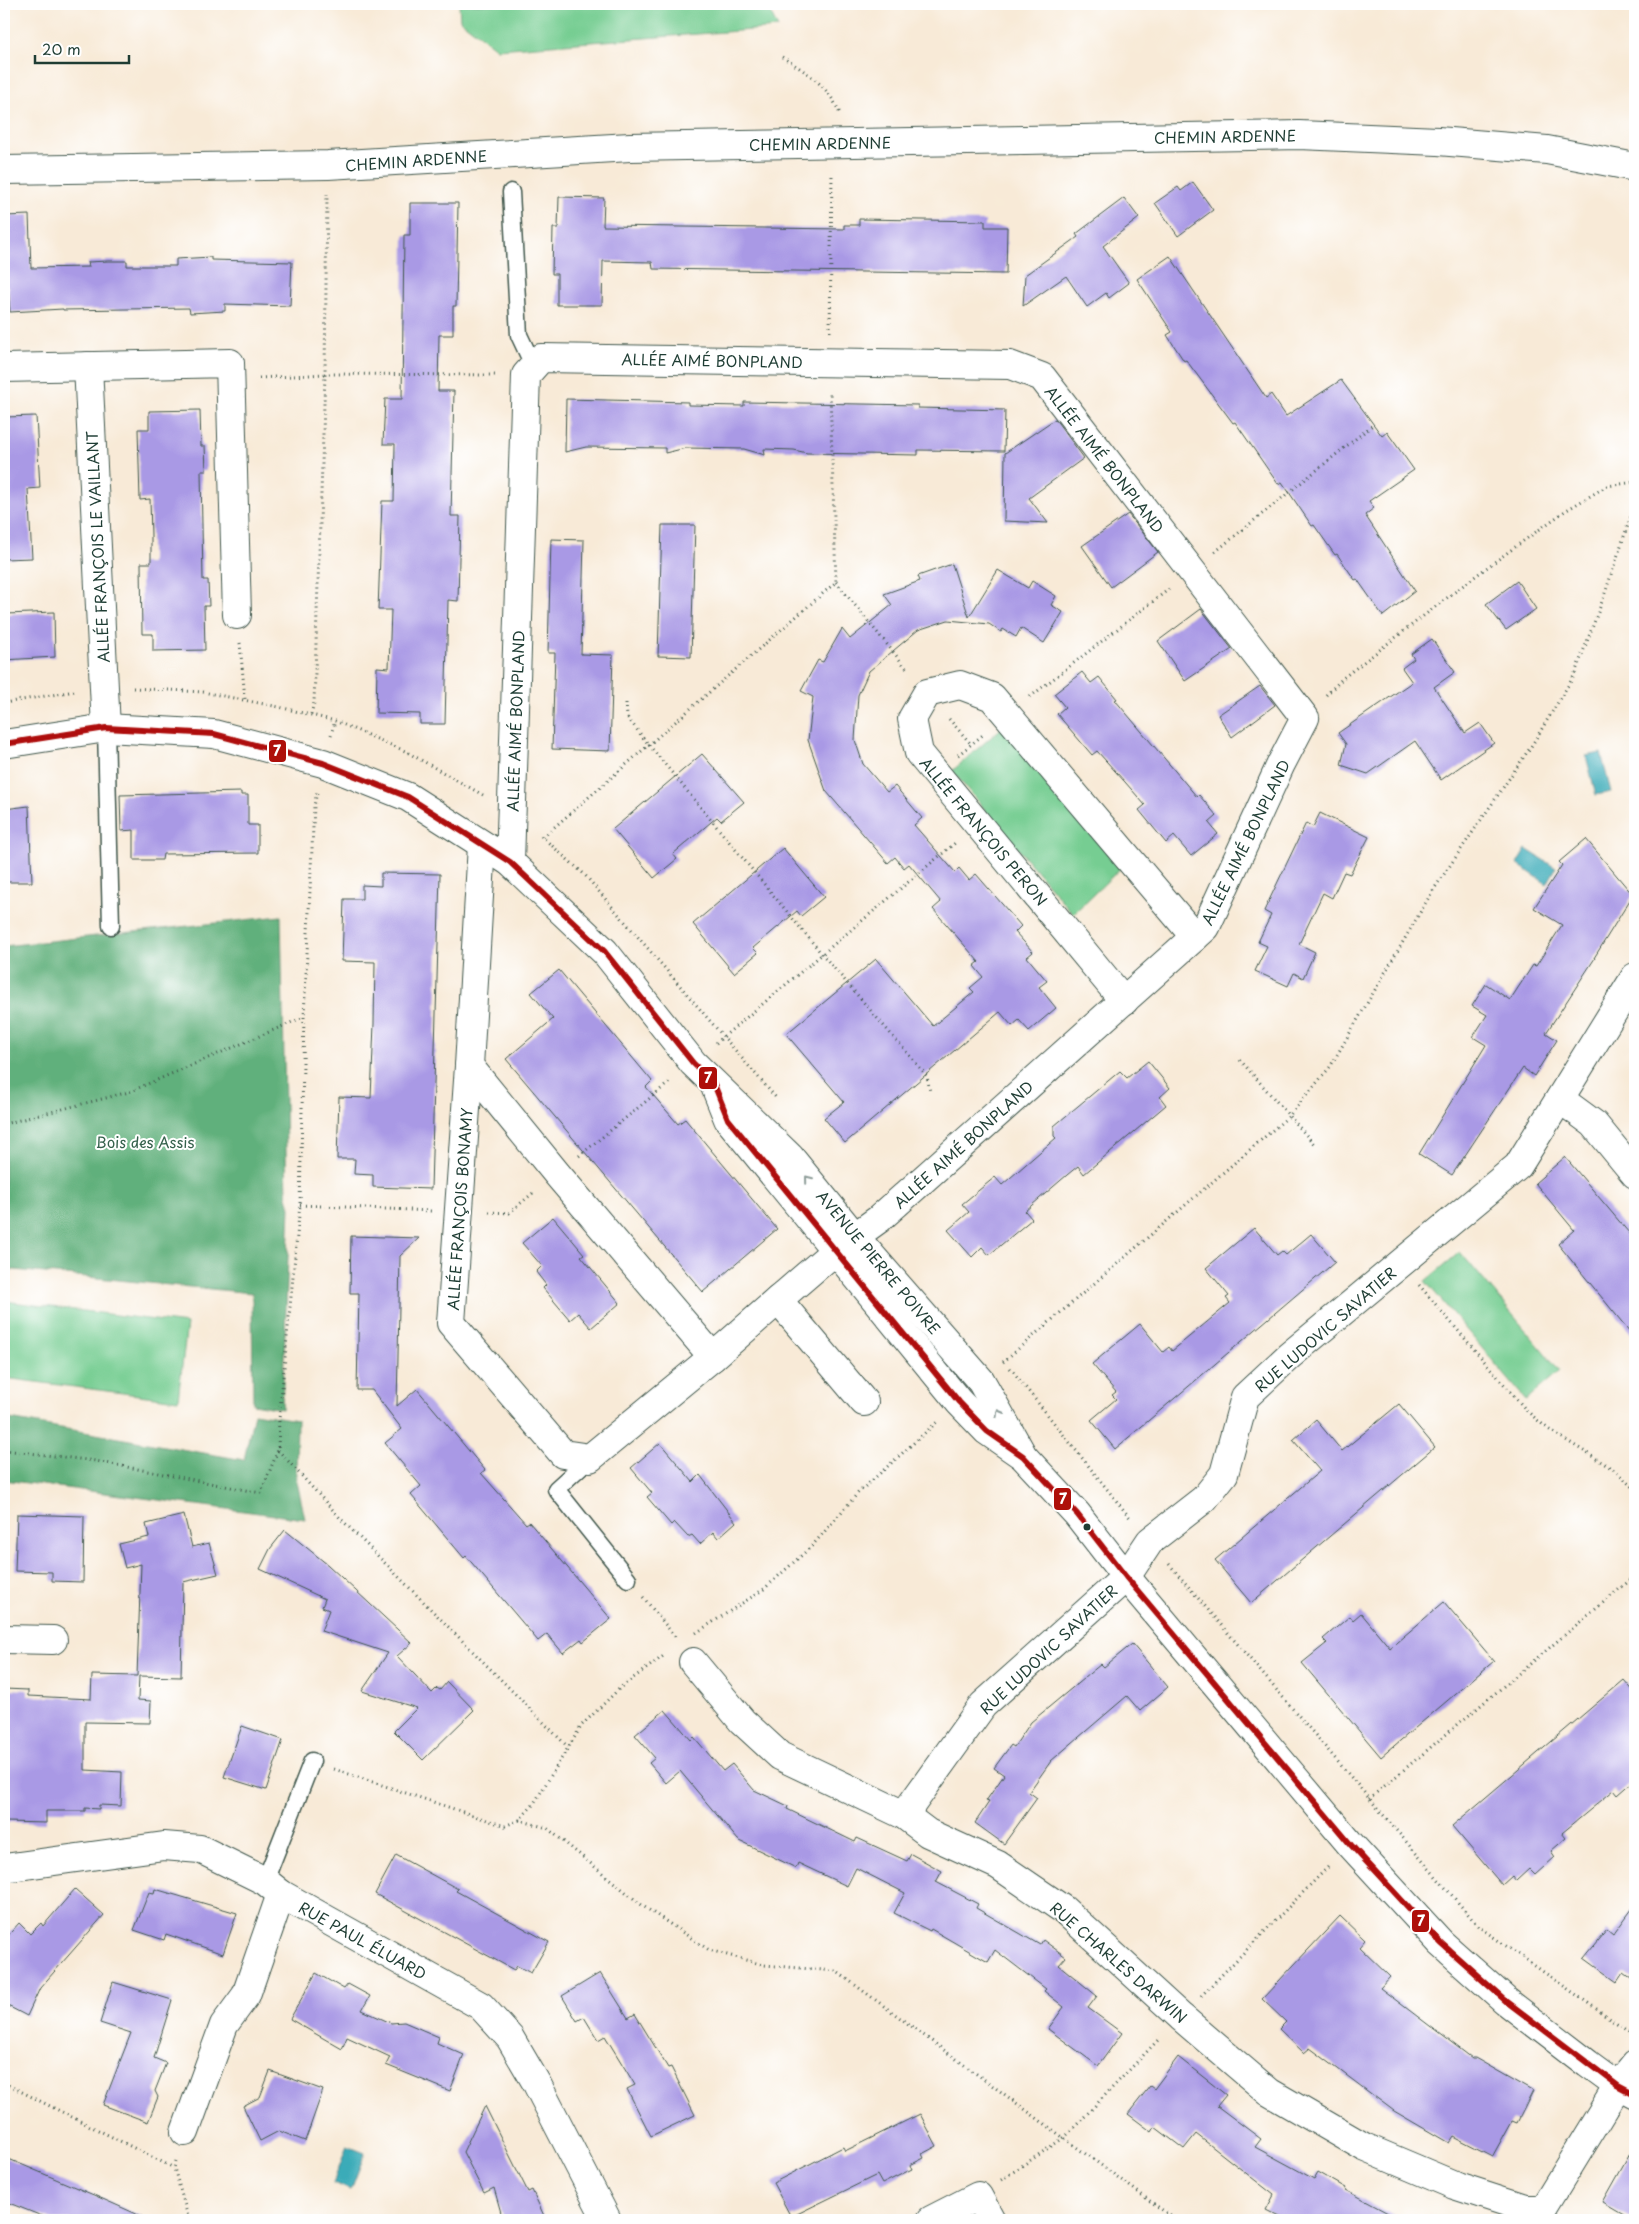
<svg xmlns="http://www.w3.org/2000/svg" width="1639" height="2224" viewBox="0 0 1639 2224" font-family="'Playpen Sans',sans-serif">
  <style>
    .green { fill: #76cd92; stroke: #4a8563 }
    .forest { fill: #60b07c; stroke: #407658 }
    .water { fill: #3babb8; stroke: #2d7476 }
    .building { fill: #a999e5 }
    .lines { fill: none; stroke-linecap: round; stroke-linejoin: round }
    .service-casing { stroke: #40574c; stroke-width: 19 }
    .minor-casing { stroke: #40574c; stroke-width: 30 }
    .tertiary-casing { stroke: #40574c; stroke-width: 30 }
    .path { stroke: #40574c; stroke-width: 3; stroke-dasharray: 1 4; stroke-linecap: butt }
    .service { stroke: #fff; stroke-width: 16 }
    .minor { stroke: #fff; stroke-width: 28 }
    .tertiary { stroke: #fff; stroke-width: 28 }
    .bus-1-casing { stroke: #fff; stroke-width: 10 }
    .bus-1 { stroke: #ae0f0a; stroke-width: 6 }
    .oneway { stroke: #8f9e9a }
    .bus-dot { fill: #1f3d34; stroke: #fff; stroke-width: 2 }
    .labels { text-anchor: middle; dominant-baseline: central; stroke-width: 4; stroke-linejoin: round; paint-order: stroke }
    .street-label { font-size: 15px; fill: #1f3d34; stroke: #fff }
    .park-label { font-size: 15px; fill: #35614c; stroke: #fff }
    .line-badge { stroke: #fff; stroke-width: 2 }
    .badge-label { font-size: 14px; text-anchor: middle; font-weight: bold; fill: #fff }
  </style>
  <rect width="100%" height="100%" fill="#fff"/>
  <filter id="ink" filterUnits="userSpaceOnUse"><feTurbulence type="fractalNoise" baseFrequency=".02" numOctaves="2"/><feDisplacementMap in="SourceGraphic" scale="10" xChannelSelector="R" yChannelSelector="G"/><feConvolveMatrix kernelMatrix="1 2 1 2 8 2 1 2 1" color-interpolation-filters="sRGB"/></filter>
  <filter id="wash" filterUnits="userSpaceOnUse"><feTurbulence type="fractalNoise" baseFrequency=".0096" numOctaves="4" result="noise"/><feDisplacementMap in="SourceGraphic" scale="20" xChannelSelector="R" yChannelSelector="G"/><feGaussianBlur stdDeviation="1.12" result="paint"/><feColorMatrix in="noise" values="0 0 0 0 0 0 0 0 0 0 0 0 0 0 0 0 0 1.4 0 .05"/><feComposite in="paint" operator="in"/></filter>
  <g filter="url(#wash)">
    <rect width="100%" height="100%" fill="#f8ead7"/>
    <g class="green">
      <polygon points="459,4 766,4 778,28 497,49 460,20"/>
      <polygon points="1005,725 1124,865 1073,914 952,771"/>
      <polygon points="1460,1252 1560,1371 1526,1400 1425,1281"/>
      <polygon points="4,1301 187,1324 178,1400 4,1378"/>
    </g>
    <g class="forest">
      <polygon points="281,916 287,1197 290,1207 282,1409 253,1404 252,1293 4,1269 4,946"/>
      <polygon points="254,1413 297,1420 296,1477 305,1519 4,1480 4,1418 244,1460"/>
    </g>
    <g class="water">
      <polygon points="1601,753 1611,792 1596,795 1586,756"/>
      <polygon points="1526,849 1556,868 1547,884 1517,864"/>
      <polygon points="347,2146 365,2153 351,2190 333,2183"/>
    </g>
    <g id="blocks">
      <g class="building">
        <polygon points="1193,182 1213,210 1178,236 1155,203 1178,187 1181,191"/>
        <polygon points="559,197 604,198 603,226 844,229 844,225 859,225 859,219 985,221 985,227 1007,227 1006,274 653,269 652,262 603,261 602,305 557,305 557,274 552,274 553,228 558,228"/>
        <polygon points="1124,198 1139,218 1103,246 1129,283 1109,298 1106,293 1087,307 1066,276 1023,306 1025,275 1078,237 1076,234"/>
        <polygon points="410,203 458,203 456,306 453,306 453,335 439,335 438,391 454,391 451,516 460,516 458,601 448,600 445,724 420,724 420,714 376,713 377,667 389,668 391,610 378,610 382,501 394,501 395,444 383,444 385,399 402,399 404,235 410,235"/>
        <polygon points="29,215 31,268 89,267 88,262 108,261 127,261 127,266 176,266 176,259 211,257 211,260 292,262 290,306 225,304 225,311 190,313 189,308 63,310 63,309 10,312 8,286 4,286 4,258 7,258 5,216"/>
        <polygon points="1170,256 1266,398 1271,394 1286,416 1341,380 1382,436 1387,432 1414,470 1369,501 1374,508 1365,515 1415,591 1383,616 1357,579 1355,580 1337,554 1335,555 1314,525 1312,526 1282,482 1278,484 1235,422 1233,423 1186,360 1184,361 1167,335 1172,332 1137,279"/>
        <polygon points="566,399 688,402 688,405 744,406 744,402 918,405 918,408 1005,410 1004,451 918,450 918,455 807,453 794,450 764,449 765,455 744,449 686,448 665,453 665,448 586,447 565,452"/>
        <polygon points="200,410 201,446 205,446 206,471 201,471 203,580 208,580 209,606 204,606 205,650 153,651 153,634 142,634 141,563 151,563 151,536 150,499 140,500 138,429 149,429 149,411"/>
        <polygon points="36,416 40,488 28,489 32,558 4,559 4,417"/>
        <polygon points="1055,419 1084,458 1029,498 1048,523 1004,521 1005,453"/>
        <polygon points="1128,514 1158,552 1111,587 1082,546"/>
        <polygon points="662,525 695,525 691,657 658,656"/>
        <polygon points="551,539 584,540 581,654 613,655 610,751 552,749 555,653 548,653"/>
        <polygon points="952,564 969,617 998,570 1028,588 1032,581 1056,596 1051,605 1063,612 1044,643 1021,628 1016,637 1003,629 1001,632 989,624 948,620 918,630 869,671 858,695 855,740 863,764 887,792 895,786 922,818 914,825 955,872 959,868 969,880 976,874 1021,926 1015,932 1033,952 1027,957 1047,981 1039,987 1056,1008 1029,1031 1019,1020 1012,1026 1000,1012 845,1143 824,1118 844,1102 786,1034 876,959 933,1026 974,992 970,988 983,977 974,966 979,962 933,909 941,902 909,864 904,868 895,857 888,863 826,791 808,740 813,697 801,691 818,660 823,662 842,629 850,639 892,605 884,594 920,581 918,576"/>
        <polygon points="1517,581 1536,609 1506,630 1486,604"/>
        <polygon points="1201,609 1232,649 1185,681 1158,641"/>
        <polygon points="54,612 55,657 4,660 4,622 7,622 7,614"/>
        <polygon points="1432,639 1455,672 1434,687 1465,733 1480,723 1494,743 1441,780 1415,741 1368,774 1341,765 1346,744 1338,733 1412,682 1402,668 1414,659 1411,654"/>
        <polygon points="1082,672 1091,683 1099,677 1117,699 1115,700 1197,797 1199,795 1217,816 1209,823 1218,834 1191,856 1174,836 1166,843 1139,810 1145,805 1125,782 1097,751 1092,755 1057,714 1065,707 1054,694"/>
        <polygon points="1260,686 1275,705 1232,737 1218,715"/>
        <polygon points="702,754 744,802 721,821 717,817 673,854 677,859 654,878 613,829"/>
        <polygon points="241,792 241,795 248,795 248,825 258,825 258,853 163,854 162,860 134,860 134,830 121,831 120,795"/>
        <polygon points="29,806 32,882 4,882 4,809"/>
        <polygon points="1320,813 1369,837 1350,874 1344,872 1332,898 1323,893 1299,944 1315,952 1303,978 1294,973 1288,986 1255,971 1267,946 1258,942 1271,915 1264,911 1306,823 1313,827"/>
        <polygon points="1586,839 1633,895 1594,958 1595,958 1546,1033 1557,1040 1534,1076 1523,1068 1452,1175 1419,1154 1486,1045 1473,1037 1487,1015 1472,1006 1486,984 1510,1000 1533,965 1536,966 1562,925 1534,908 1562,865 1559,862"/>
        <polygon points="783,848 824,897 801,916 797,911 753,948 758,953 734,973 693,924"/>
        <polygon points="381,873 440,874 431,1189 373,1187 373,1175 354,1174 355,1159 337,1159 339,1097 371,1098 374,1024 375,962 342,961 344,899 362,899 362,885 381,886"/>
        <polygon points="559,970 652,1081 646,1087 678,1124 685,1119 777,1229 703,1292 506,1059 553,1019 531,993"/>
        <polygon points="1148,1061 1170,1088 1160,1097 1166,1105 1084,1174 1078,1166 1067,1175 1025,1211 1032,1219 989,1255 982,1247 972,1257 948,1230 969,1212 962,1204 995,1177 1002,1185 1056,1138 1054,1136 1054,1126 1120,1071 1127,1078"/>
        <polygon points="1565,1157 1635,1240 1635,1338 1558,1244 1574,1230 1535,1183"/>
        <polygon points="553,1217 584,1254 581,1256 620,1303 591,1328 578,1313 570,1320 543,1288 546,1285 536,1272 542,1266 522,1243"/>
        <polygon points="1254,1228 1277,1255 1282,1251 1286,1255 1311,1234 1335,1262 1115,1449 1091,1420 1116,1399 1112,1395 1116,1392 1092,1364 1140,1324 1163,1352 1169,1347 1172,1351 1230,1303 1226,1298 1229,1296 1206,1268"/>
        <polygon points="351,1236 419,1238 400,1256 397,1406 417,1389 485,1470 481,1473 526,1524 529,1522 611,1619 583,1642 581,1639 563,1653 547,1634 538,1641 466,1556 464,1558 411,1495 421,1486 385,1443 402,1429 372,1390 357,1390 359,1293 350,1293"/>
        <polygon points="1399,1404 1435,1447 1251,1603 1215,1560 1320,1471 1293,1440 1316,1420 1342,1451"/>
        <polygon points="660,1443 693,1482 700,1475 736,1522 718,1538 713,1532 700,1544 692,1535 688,1537 674,1522 671,1525 647,1497 652,1493 631,1468"/>
        <polygon points="17,1514 84,1516 83,1582 52,1581 52,1572 15,1571"/>
        <polygon points="184,1515 192,1547 209,1543 218,1574 183,1582 181,1677 139,1676 138,1700 151,1701 150,1723 85,1722 85,1770 122,1772 121,1806 99,1805 99,1809 85,1808 85,1811 46,1811 46,1823 6,1822 7,1778 4,1777 4,1689 28,1690 28,1696 91,1699 92,1675 137,1676 141,1564 125,1568 119,1544 149,1537 146,1524"/>
        <polygon points="285,1530 328,1565 412,1643 397,1656 432,1693 437,1688 440,1690 447,1682 474,1710 423,1760 394,1731 417,1708 362,1691 388,1653 321,1631 329,1610 322,1607 325,1599 260,1569 270,1549"/>
        <polygon points="1444,1602 1494,1661 1381,1757 1302,1663 1327,1643 1323,1639 1350,1616 1353,1620 1361,1613 1390,1648"/>
        <polygon points="1132,1644 1168,1687 1140,1711 1127,1696 1051,1761 1029,1792 1037,1798 1004,1844 975,1823 989,1802 986,1801 1004,1775 994,1768 1011,1745 1014,1747 1031,1722 1101,1664 1104,1667"/>
        <polygon points="1624,1680 1635,1693 1635,1780 1618,1795 1614,1790 1562,1833 1566,1838 1551,1851 1555,1857 1535,1875 1529,1869 1516,1881 1512,1876 1502,1885 1452,1826"/>
        <polygon points="665,1710 691,1740 694,1737 723,1771 732,1764 754,1790 788,1806 787,1809 855,1842 857,1838 907,1861 911,1854 942,1871 936,1882 978,1904 976,1908 1040,1945 1043,1940 1066,1957 1059,1965 1097,1996 1088,2008 1122,2033 1098,2066 1048,2029 1064,2007 1044,1991 1046,1989 995,1950 988,1962 931,1929 930,1931 894,1913 905,1893 856,1868 847,1886 798,1863 796,1868 738,1840 680,1771 666,1783 649,1763 655,1758 635,1735"/>
        <polygon points="242,1726 283,1740 266,1790 224,1777"/>
        <polygon points="396,1855 458,1889 456,1891 549,1942 531,1973 517,1966 514,1970 375,1894"/>
        <polygon points="75,1889 104,1915 40,1988 27,2016 4,2004 4,1940 19,1923 30,1934 41,1923 43,1926"/>
        <polygon points="155,1889 237,1913 223,1954 166,1934 164,1940 134,1930 149,1892 154,1893"/>
        <polygon points="1635,1905 1635,1982 1623,1973 1617,1982 1584,1958 1607,1930 1613,1935"/>
        <polygon points="1340,1916 1365,1940 1359,1947 1390,1977 1380,1988 1472,2058 1475,2058 1533,2091 1517,2123 1512,2121 1492,2157 1453,2137 1449,2143 1394,2111 1310,2048 1304,2053 1279,2029 1286,2022 1262,1999"/>
        <polygon points="316,1973 344,1989 348,1984 370,1996 362,2010 391,2023 404,2022 439,2037 437,2043 464,2055 450,2091 386,2065 390,2057 347,2037 342,2049 290,2019"/>
        <polygon points="600,1973 628,2018 635,2014 668,2068 671,2067 695,2115 651,2136 627,2089 635,2085 605,2036 598,2040 584,2017 577,2021 562,1996"/>
        <polygon points="113,1982 172,2000 154,2058 166,2063 155,2091 158,2097 148,2122 103,2105 131,2033 100,2023"/>
        <polygon points="1178,2057 1226,2095 1217,2106 1261,2139 1255,2147 1314,2179 1318,2172 1346,2188 1345,2190 1401,2220 1286,2220 1266,2210 1274,2195 1196,2134 1184,2149 1155,2127 1152,2132 1128,2114 1150,2086 1154,2089"/>
        <polygon points="270,2071 323,2090 305,2141 279,2131 260,2141 243,2106 260,2097"/>
        <polygon points="485,2106 528,2192 532,2190 546,2220 503,2220 494,2188 484,2193 463,2152"/>
        <polygon points="920,2114 937,2146 922,2154 924,2158 910,2165 912,2169 882,2184 877,2175 791,2217 773,2183 843,2147 845,2151"/>
        <polygon points="1635,2145 1635,2220 1634,2220 1603,2202"/>
        <polygon points="4,2157 96,2196 150,2220 52,2220 4,2201"/>
      </g>
    </g>
  </g>
  <g filter="url(#ink)">
    <use href="#blocks" fill-opacity="0" stroke="#40574c" stroke-width="1"/>
    <g class="lines">
      <g class="service-casing">
        <g id="service">
          <polyline points="511,192 519,335 534,367"/>
          <polyline points="106,728 111,926"/>
          <polyline points="590,1458 556,1489 628,1579"/>
          <polyline points="265,1881 312,1761"/>
        </g>
      </g>
      <g class="minor-casing">
        <g id="minor">
          <polyline points="88,366 106,728"/>
          <polyline points="4,368 230,363 237,615"/>
          <polyline points="4,744 106,728 214,734 323,763 408,797 510,862 605,952 693,1063 790,1157 855,1237 981,1381 1021,1452"/>
          <polyline points="482,845 469,1066 451,1323 563,1454 590,1458 713,1357"/>
          <polyline points="510,862 526,375 541,358 1010,365 1042,377 1305,718 1281,764 1206,927 879,1219 836,1250 778,1300 864,1402"/>
          <polyline points="1124,1001 919,753 912,719 927,693 960,685 992,697 1195,937"/>
          <polyline points="469,1066 557,1174 713,1357 778,1300"/>
          <polyline points="714,1084 728,1119 959,1402 987,1431 1023,1456 1077,1514 1126,1577 1351,1845 1441,1943 1506,2001 1588,2064 1618,2086 1635,2095"/>
          <polyline points="1560,1099 1594,1124 1635,1174"/>
          <polyline points="4,1639 53,1640"/>
          <polyline points="693,1662 742,1721 780,1756 904,1815 928,1833 998,1865 1064,1910 1181,2017 1269,2092 1364,2147 1454,2185 1525,2208 1543,2208"/>
          <polyline points="904,1815 983,1705 1126,1577 1150,1541 1204,1499 1224,1474 1245,1397 1289,1356 1518,1166 1635,977"/>
          <polyline points="4,1868 164,1846 200,1849 265,1881 281,1894 481,2006 510,2038 537,2084 607,2220"/>
          <polyline points="185,2132 224,2025 246,1995 281,1894"/>
          <polyline points="931,2220 978,2196 991,2220"/>
          <polyline points="1536,2220 1618,2086 1635,2065"/>
        </g>
      </g>
      <g class="tertiary-casing">
        <polyline id="tertiary" points="4,170 328,165 630,147 1299,135 1438,141 1547,150 1635,167"/>
      </g>
      <g class="path">
        <path d="M 782,57 C 807,72 829,86 840,114"/>
        <polyline points="830,332 832,173"/>
        <polyline points="259,378 325,374 498,375"/>
        <polyline points="1215,552 1374,424"/>
        <polyline points="836,582 908,670"/>
        <polyline points="240,643 245,699"/>
        <polyline points="133,688 203,692 279,707 335,721 405,751 483,795"/>
        <polyline points="1326,695 1343,678 1482,571 1565,511 1607,486 1635,482"/>
        <polyline points="1030,697 1169,589"/>
        <polyline points="4,703 75,691"/>
        <polyline points="626,703 627,717 649,745 822,954 927,1076 930,1092"/>
        <polyline points="311,714 314,703 325,374 327,194"/>
        <polyline points="949,719 971,744"/>
        <polyline points="331,735 335,721"/>
        <polyline points="958,755 984,734"/>
        <polyline points="541,836 584,874 777,1099"/>
        <polyline points="543,837 836,582 830,391"/>
        <polyline points="716,1043 955,843"/>
        <polyline points="1240,1060 1314,1144"/>
        <polyline points="4,1124 129,1092 304,1017"/>
        <polyline points="579,1156 671,1081"/>
        <polyline points="300,1205 431,1211"/>
        <polyline points="489,1212 509,1213 533,1193"/>
        <polyline points="1419,1285 1527,1411 1548,1429 1616,1471 1635,1490"/>
        <polyline points="1003,1362 1289,1116 1330,1067 1432,892 1532,745 1574,676 1603,599 1635,504"/>
        <polyline points="1010,1368 1131,1519"/>
        <polyline points="4,1450 96,1461 261,1493 278,1450 279,1419 300,1205 304,1017 314,806 317,792"/>
        <polyline points="278,1450 342,1520 568,1747"/>
        <polyline points="1169,1564 1479,1927 1634,2035"/>
        <polyline points="643,1597 677,1639"/>
        <polyline points="696,1633 764,1589 812,1546 858,1493 937,1422"/>
        <polyline points="334,1769 505,1826 519,1820 533,1805 582,1725 621,1687 665,1655"/>
        <polyline points="1369,1799 1635,1576"/>
        <polyline points="519,1820 547,1828 643,1906 709,1950 764,1965 836,1971 1176,2220"/>
        <polyline points="1201,1996 1330,1865"/>
        <polyline points="4,2083 174,2168"/>
        <polyline points="176,2161 174,2168 189,2220"/>
        <polyline points="1001,2180 1065,2137 1160,2038"/>
      </g>
      <use href="#service" class="service"/>
      <use href="#minor" class="minor"/>
      <use href="#tertiary" class="tertiary"/>
      <g class="bus-1-casing">
        <polyline id="bus-1" points="4,744 106,728 214,734 323,763 408,797 510,862 605,952 693,1063 714,1084 728,1119 959,1402 987,1431 1023,1456 1077,1514 1126,1577 1351,1845 1441,1943 1506,2001 1618,2086 1635,2095"/>
      </g>
      <use href="#bus-1" class="bus-1"/>
    </g>
    <defs><path id="oneway-chevron" d="M-2-3.5L2.5 0L-2 3.5" fill="none" stroke-width="1.6" stroke-linecap="round" stroke-linejoin="round" transform="scale(1.25)"/></defs>
    <g class="oneway">
      <use href="#oneway-chevron" transform="translate(808 1179) rotate(-129)"/>
      <use href="#oneway-chevron" transform="translate(999 1413) rotate(-120)"/>
    </g>
  </g>
  <circle class="bus-dot" cx="1087" cy="1527" r="4.5"/>
  <g class="labels">
    <g class="street-label">
      <text transform="translate(1225 136) rotate(-1)">CHEMIN ARDENNE</text>
      <text transform="translate(820 143) rotate(-1)">CHEMIN ARDENNE</text>
      <text transform="translate(416 160) rotate(-4)">CHEMIN ARDENNE</text>
      <text transform="translate(712 360) rotate(1)">ALLÉE AIMÉ BONPLAND</text>
      <text transform="translate(1105 459) rotate(52)">ALLÉE AIMÉ BONPLAND</text>
      <text transform="translate(97 547) rotate(-93)">ALLÉE FRANÇOIS LE VAILLANT</text>
      <text transform="translate(515 721) rotate(-88)">ALLÉE AIMÉ BONPLAND</text>
      <text transform="translate(984 831) rotate(50)">ALLÉE FRANÇOIS PERON</text>
      <text transform="translate(1245 842) rotate(-64)">ALLÉE AIMÉ BONPLAND</text>
      <text transform="translate(963 1144) rotate(-42)">ALLÉE AIMÉ BONPLAND</text>
      <text transform="translate(459 1209) rotate(-86)">ALLÉE FRANÇOIS BONAMY</text>
      <text transform="translate(879 1262) rotate(50)">AVENUE PIERRE POIVRE</text>
      <text transform="translate(1325 1329) rotate(-41)">RUE LUDOVIC SAVATIER</text>
      <text transform="translate(1048 1649) rotate(-43)">RUE LUDOVIC SAVATIER</text>
      <text transform="translate(363 1940) rotate(29)">RUE PAUL ÉLUARD</text>
      <text transform="translate(1119 1962) rotate(41)">RUE CHARLES DARWIN</text>
    </g>
    <g class="park-label">
      <text x="145" y="1141">Bois des Assis</text>
    </g>
  </g>
  <g class="line-badge">
    <rect x="268" y="739" width="19" height="24" rx="5" fill="#ae0f0a"/>
    <rect x="698" y="1066" width="20" height="24" rx="5" fill="#ae0f0a"/>
    <rect x="1053" y="1487" width="19" height="24" rx="5" fill="#ae0f0a"/>
    <rect x="1411" y="1909" width="19" height="24" rx="5" fill="#ae0f0a"/>
  </g>
  <g class="badge-label">
    <text x="277" y="756">7</text>
    <text x="708" y="1083">7</text>
    <text x="1063" y="1504">7</text>
    <text x="1421" y="1926">7</text>
  </g>
  <rect width="1639" height="2224" fill="none" stroke="#fff" stroke-width="20"/>
  <path d="M35 55v8h94v-8" fill="none" stroke="#1f3d34" stroke-width="2.5"/>
  <text x="42" y="55" font-size="15" fill="#1f3d34" stroke="#ffffff" stroke-width="4" paint-order="stroke">20 m</text>
</svg>
